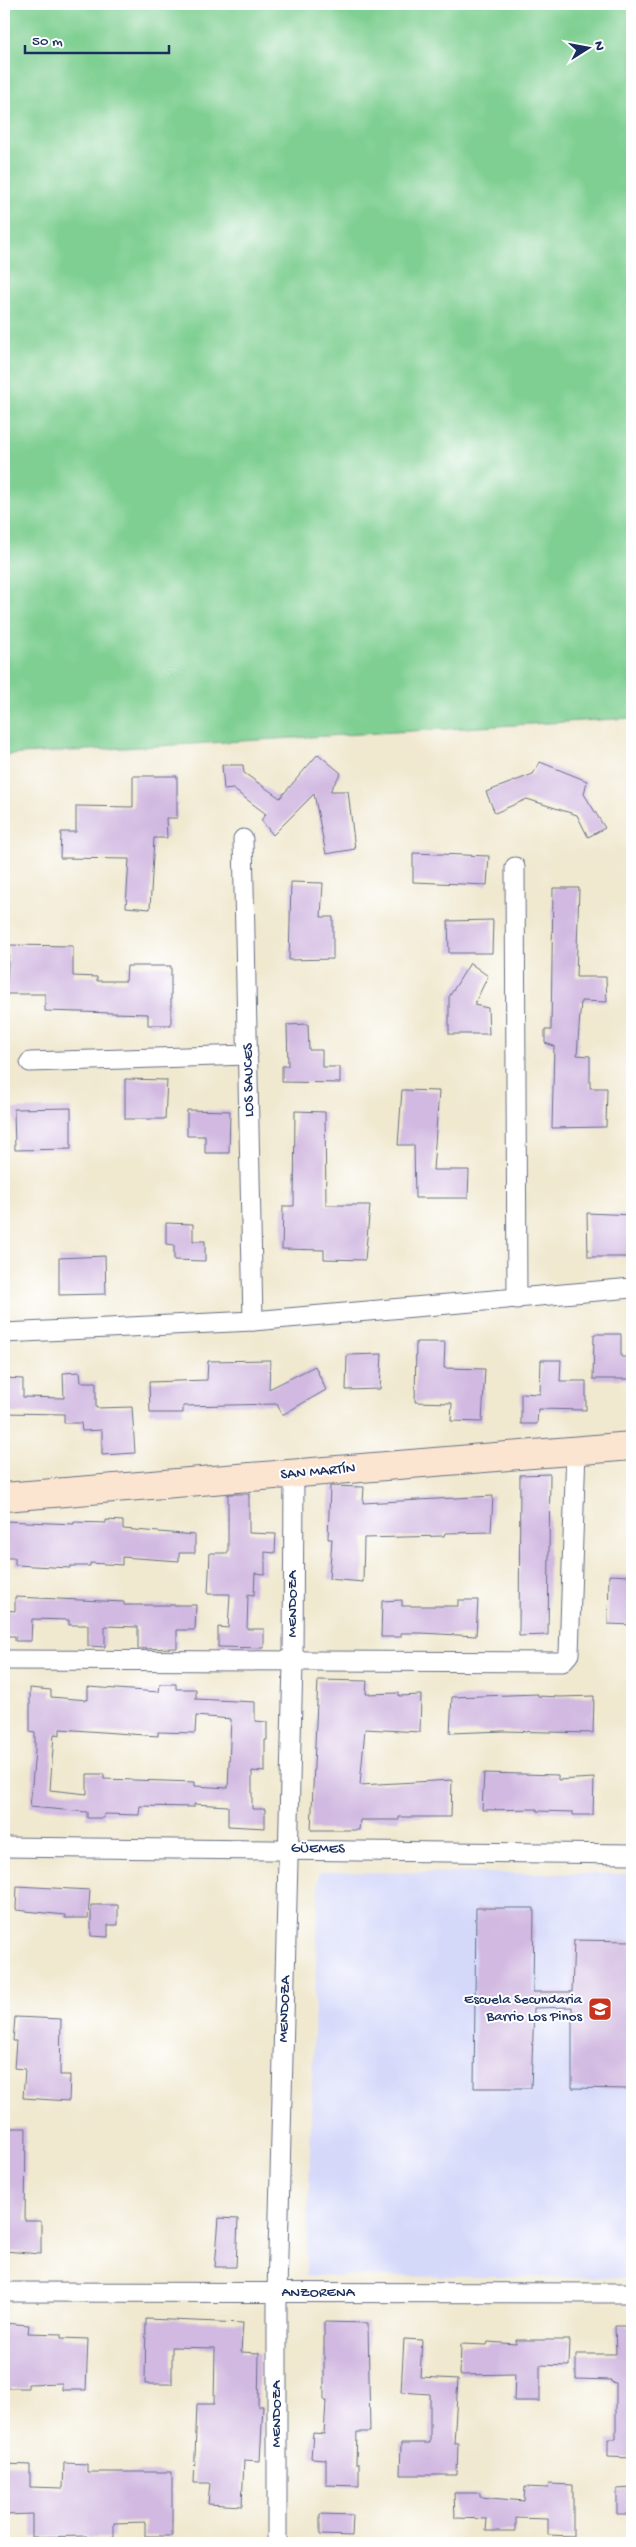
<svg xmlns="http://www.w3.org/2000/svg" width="636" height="2547" viewBox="0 0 636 2547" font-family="'Gochi Hand',sans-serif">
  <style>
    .built { fill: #d4d8f9 }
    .green { fill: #7ecf91; stroke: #4c7f78 }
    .building { fill: #d1b9e1; fill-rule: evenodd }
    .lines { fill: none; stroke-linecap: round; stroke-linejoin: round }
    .street-casing { stroke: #667086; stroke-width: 21 }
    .secondary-casing { stroke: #667086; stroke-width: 30 }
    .street { stroke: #fff; stroke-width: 19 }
    .secondary { stroke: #fce5d0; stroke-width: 28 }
    .labels { text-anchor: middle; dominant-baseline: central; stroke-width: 4; stroke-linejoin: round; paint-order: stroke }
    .street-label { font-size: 15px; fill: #1b2f5e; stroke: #fff }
    .poi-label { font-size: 15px; fill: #1b2f5e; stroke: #fff; text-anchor: end }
  </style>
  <rect width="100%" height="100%" fill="#fff"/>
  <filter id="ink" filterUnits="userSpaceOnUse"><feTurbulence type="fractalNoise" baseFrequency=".02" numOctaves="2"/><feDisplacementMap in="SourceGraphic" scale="10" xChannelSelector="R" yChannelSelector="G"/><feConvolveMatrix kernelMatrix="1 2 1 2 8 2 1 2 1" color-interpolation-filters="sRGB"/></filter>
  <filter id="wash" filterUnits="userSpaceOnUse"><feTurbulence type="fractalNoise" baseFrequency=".0096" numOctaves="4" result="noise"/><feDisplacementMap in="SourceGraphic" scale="20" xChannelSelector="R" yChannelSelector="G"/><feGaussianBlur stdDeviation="1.12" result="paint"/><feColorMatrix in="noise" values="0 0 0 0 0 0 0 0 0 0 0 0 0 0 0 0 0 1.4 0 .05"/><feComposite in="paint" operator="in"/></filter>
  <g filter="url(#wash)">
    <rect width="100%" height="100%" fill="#f0e8cf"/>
    <polygon class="built" points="319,1872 632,1874 632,2278 306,2276"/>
    <polygon class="green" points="4,4 632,4 632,718 4,755"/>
    <g id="blocks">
      <g class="building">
        <polygon points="318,754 341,773 330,791 348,791 355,849 326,854 314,794 273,835 261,820 266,814 233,789 224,790 222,765 243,765 244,773 280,798"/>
        <polygon points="540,762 587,781 584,794 605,828 588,837 577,815 527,799 495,813 486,792 533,774"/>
        <polygon points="133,776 177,776 177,818 166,818 167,838 154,838 150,909 126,907 129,859 60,858 61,832 76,832 76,806 133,807"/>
        <polygon points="413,853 489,856 487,885 413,882"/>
        <polygon points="291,882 323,883 321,917 333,917 333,959 289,960"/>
        <polygon points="553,888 579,888 576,977 606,977 607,1002 581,1001 577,1055 590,1056 590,1088 607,1088 606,1127 552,1128 554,1046 545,1043 545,1030 551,1030"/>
        <polygon points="493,920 492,953 449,953 448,921"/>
        <polygon points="9,945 73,946 73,976 97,977 97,981 126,981 127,966 171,966 171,1025 148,1025 148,1014 45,1011 45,994 6,994"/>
        <polygon points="470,963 488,976 474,1005 488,1008 489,1034 449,1034 449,997"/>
        <polygon points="308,1024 309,1050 322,1050 322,1067 340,1067 340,1083 282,1082 282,1066 288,1066 287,1025"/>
        <polygon points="125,1079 167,1080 165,1119 125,1119"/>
        <polygon points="402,1090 439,1091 433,1170 469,1170 468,1198 415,1198 414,1145 398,1145"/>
        <polygon points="71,1108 71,1149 15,1150 14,1109"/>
        <polygon points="187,1110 230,1111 229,1153 205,1153 205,1136 187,1136"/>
        <polygon points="295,1111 325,1112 326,1205 370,1205 365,1260 324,1259 324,1250 282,1249 283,1206 294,1206"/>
        <polygon points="587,1213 632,1215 632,1257 588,1257"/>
        <polygon points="166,1223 193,1224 193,1241 205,1241 205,1261 174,1260 174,1245 166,1244"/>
        <polygon points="105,1256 106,1294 59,1295 59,1258"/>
        <polygon points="594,1334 621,1334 621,1357 632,1357 632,1379 593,1379"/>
        <polygon points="416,1342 445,1342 444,1368 485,1369 482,1422 451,1421 452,1403 415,1402"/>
        <polygon points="382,1354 380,1389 346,1390 347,1355"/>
        <polygon points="270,1360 269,1389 315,1366 326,1390 282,1415 277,1404 183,1406 183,1413 150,1413 149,1382 207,1380 208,1361"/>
        <polygon points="541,1360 561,1360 560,1381 586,1381 586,1410 538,1409 537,1424 521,1424 521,1393 540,1394"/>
        <polygon points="80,1372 81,1382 96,1382 96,1408 132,1407 135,1453 102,1455 102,1430 82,1431 81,1423 64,1423 64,1414 4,1413 4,1378 23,1379 23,1397 64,1398 63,1373"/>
        <polygon points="550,1474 548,1635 519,1636 520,1475"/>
        <polygon points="330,1486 364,1487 363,1503 493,1496 491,1532 445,1533 444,1536 364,1538 363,1582 329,1579 332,1539 328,1539"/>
        <polygon points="228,1494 249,1494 249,1533 276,1534 275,1553 265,1552 265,1574 255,1573 254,1595 248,1594 247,1629 264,1629 264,1648 218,1647 218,1627 228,1628 230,1594 208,1594 210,1553 228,1553"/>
        <polygon points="106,1520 123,1521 123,1529 195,1535 195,1553 179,1553 179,1561 122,1557 122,1565 90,1563 90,1566 70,1566 70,1568 15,1565 15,1558 4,1558 4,1521 74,1524 74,1522 106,1523"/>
        <polygon points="609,1575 632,1576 632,1625 608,1624"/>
        <polygon points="15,1597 124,1602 124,1605 196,1605 195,1630 177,1630 177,1648 138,1649 138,1627 105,1626 105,1647 88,1646 88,1625 69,1625 69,1620 32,1619 31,1641 15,1641 15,1636 4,1636 4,1610 15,1611"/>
        <polygon points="402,1600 402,1606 458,1606 458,1600 478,1600 476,1636 421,1633 401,1633 401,1637 381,1637 382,1601"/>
        <polygon points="318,1680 367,1681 366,1694 399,1693 399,1696 421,1695 420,1732 365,1729 360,1785 452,1780 451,1817 399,1817 399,1820 360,1820 359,1830 311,1830"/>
        <path d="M 160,1684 L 176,1684 L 176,1689 L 196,1689 L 196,1699 L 255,1702 L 255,1721 L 267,1722 L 267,1740 L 265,1740 L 265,1772 L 252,1771 L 252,1809 L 265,1809 L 265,1828 L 228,1826 L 228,1806 L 194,1804 L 194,1807 L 140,1806 L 139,1815 L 104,1814 L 104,1818 L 87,1818 L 87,1812 L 30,1807 L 35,1751 L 35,1733 L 30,1732 L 30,1688 L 51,1690 L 51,1697 L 88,1700 L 88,1687 L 159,1692 ZM 196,1716 L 231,1719 L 228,1788 L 195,1786 L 195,1782 L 104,1779 L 104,1774 L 87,1774 L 87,1794 L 50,1790 L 54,1734 L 60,1735 L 60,1729 L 158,1736 L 158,1732 L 195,1733 Z"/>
        <polygon points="538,1694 538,1696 560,1697 594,1696 593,1733 504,1731 450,1733 452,1697"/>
        <polygon points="484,1773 558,1775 558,1780 594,1778 593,1815 573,1815 573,1812 537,1811 537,1809 482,1810"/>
        <polygon points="17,1886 90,1890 88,1918 65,1918 65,1915 16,1910"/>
        <polygon points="91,1905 118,1905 118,1925 108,1925 108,1937 91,1936"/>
        <polygon points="476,1908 534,1908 533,1992 572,1992 574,1940 632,1941 630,2089 572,2088 572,2007 534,2008 531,2088 474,2088"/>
        <polygon points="15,2017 61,2019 60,2075 70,2075 69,2101 23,2098 25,2069 14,2068 16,2041 13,2041"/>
        <polygon points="4,2128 26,2128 25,2221 41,2221 41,2254 4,2251"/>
        <polygon points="219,2218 238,2219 236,2267 215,2267"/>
        <polygon points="146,2319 243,2323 241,2352 259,2353 258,2406 263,2406 260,2461 244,2460 242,2506 208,2504 210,2483 194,2483 197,2404 214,2404 215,2348 172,2347 172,2384 145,2384"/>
        <polygon points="324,2322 368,2323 370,2432 357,2432 356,2464 359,2464 359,2486 326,2485 326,2459 311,2458 313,2433 324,2434 326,2401 324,2401"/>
        <polygon points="4,2323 29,2325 28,2333 61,2334 61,2338 88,2339 86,2390 62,2390 62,2383 28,2384 28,2388 4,2388"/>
        <polygon points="615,2326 632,2326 632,2458 608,2457 608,2439 616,2439 616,2383 611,2382 611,2380 576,2379 576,2354 616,2354"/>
        <polygon points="404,2339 422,2340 420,2377 458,2379 454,2443 458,2443 457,2475 400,2475 401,2443 430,2443 430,2394 401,2392"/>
        <polygon points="516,2340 570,2340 569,2366 540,2365 540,2401 514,2401 515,2374 460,2375 461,2344 487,2345 488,2342 516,2344"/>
        <polygon points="64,2463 87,2464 87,2472 172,2472 172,2536 145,2536 145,2522 114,2523 114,2538 87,2538 87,2536 32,2537 32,2514 4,2515 4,2464 30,2465 30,2487 63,2488"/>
        <polygon points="549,2484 573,2485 573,2536 548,2535 548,2519 516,2518 516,2531 486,2531 487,2519 455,2518 454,2493 480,2493 480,2497 524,2501 525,2487 548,2488"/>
        <polygon points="632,2488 632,2514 617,2514 617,2489"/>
        <polygon points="320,2514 353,2515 352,2536 320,2535"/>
      </g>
    </g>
  </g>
  <g filter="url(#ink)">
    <use href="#blocks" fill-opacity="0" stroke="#667086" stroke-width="1"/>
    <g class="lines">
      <g class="street-casing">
        <g id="street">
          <polyline points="243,839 253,1321"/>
          <polyline points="515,867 517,1299"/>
          <polyline points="30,1062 248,1055"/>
          <polyline points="4,1333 253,1321 632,1288"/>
          <polyline points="4,1660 562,1662 569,1654 576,1450"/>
          <polyline points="4,1847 632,1854"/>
          <polyline points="4,2292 632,2293"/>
          <polyline points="277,2543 277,2293 293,1663 294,1475"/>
        </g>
      </g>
      <g class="secondary-casing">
        <polyline id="secondary" points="4,1497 632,1446"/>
      </g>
      <use href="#street" class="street"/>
      <use href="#secondary" class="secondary"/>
    </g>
  </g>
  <defs>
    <g id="school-square" transform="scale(1.25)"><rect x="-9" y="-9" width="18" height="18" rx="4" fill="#c8321e" stroke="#fff"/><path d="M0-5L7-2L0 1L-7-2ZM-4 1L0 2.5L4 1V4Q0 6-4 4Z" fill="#fff"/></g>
  </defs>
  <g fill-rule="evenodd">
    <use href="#school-square" x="600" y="2009"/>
  </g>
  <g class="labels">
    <g class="street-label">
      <text transform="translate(249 1080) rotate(-91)">LOS SAUCES</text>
      <text transform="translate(318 1472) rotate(-5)">SAN MARTÍN</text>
      <text transform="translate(293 1604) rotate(-90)">MENDOZA</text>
      <text transform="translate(318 1849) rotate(1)">GÜEMES</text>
      <text transform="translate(285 2009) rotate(-88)">MENDOZA</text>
      <text x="318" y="2293">ANZORENA</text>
      <text transform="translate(277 2414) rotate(-90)">MENDOZA</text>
    </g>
    <g class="poi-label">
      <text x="582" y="2000">Escuela Secundaria<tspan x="582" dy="17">Barrio Los Pinos</tspan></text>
    </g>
  </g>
  <rect width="636" height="2547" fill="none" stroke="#fff" stroke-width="20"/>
  <g transform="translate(588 48) rotate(79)" stroke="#ffffff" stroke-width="4" paint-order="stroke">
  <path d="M0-4L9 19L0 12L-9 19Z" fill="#1b2f5e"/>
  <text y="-8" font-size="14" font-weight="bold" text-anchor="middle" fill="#1b2f5e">N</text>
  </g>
  <path d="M25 45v8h144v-8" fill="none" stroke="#1b2f5e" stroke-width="2.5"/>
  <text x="32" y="45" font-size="15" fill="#1b2f5e" stroke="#ffffff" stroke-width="4" paint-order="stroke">50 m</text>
</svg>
